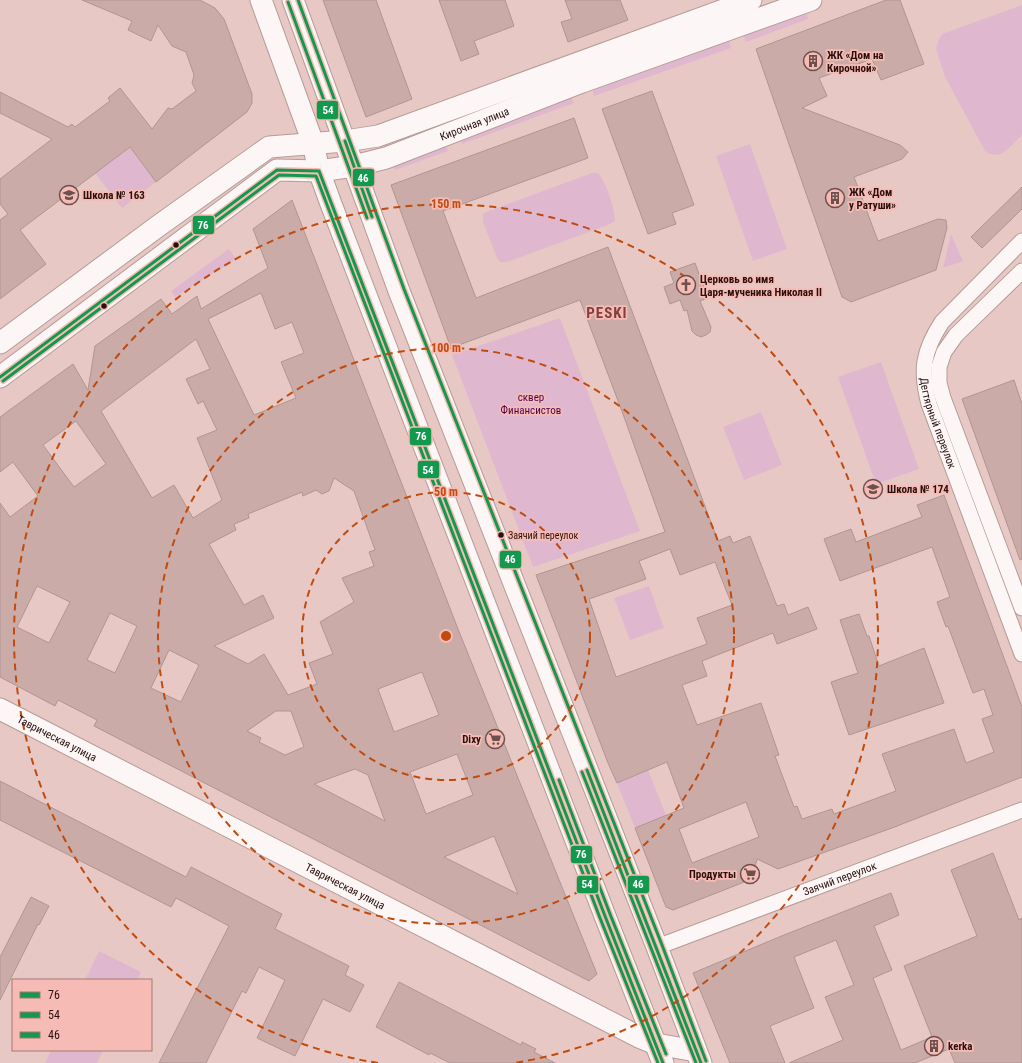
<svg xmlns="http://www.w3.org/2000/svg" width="1022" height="1063" viewBox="0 0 1022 1063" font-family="'Roboto Condensed',sans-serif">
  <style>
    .green { fill: #dfb8cf }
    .building { fill: #caaba8; stroke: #b09592; fill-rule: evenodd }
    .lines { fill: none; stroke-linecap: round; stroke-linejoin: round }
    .street-casing { stroke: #b69b97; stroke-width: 17 }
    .secondary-casing { stroke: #b69b97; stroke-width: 23 }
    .street { stroke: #fcf7f6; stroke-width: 15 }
    .secondary { stroke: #fcf7f6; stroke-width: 21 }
    .bus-1-casing { stroke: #f7bbb5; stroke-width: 6 }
    .bus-2-casing { stroke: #f7bbb5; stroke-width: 6 }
    .bus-3-casing { stroke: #f7bbb5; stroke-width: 6 }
    .bus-1 { stroke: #12994e; stroke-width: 3 }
    .bus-2 { stroke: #12994e; stroke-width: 3 }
    .bus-3 { stroke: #12994e; stroke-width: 3 }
    .ring { fill: none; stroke: #c24a0c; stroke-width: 2; stroke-dasharray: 7 5 }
    .bus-dot { fill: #290f0e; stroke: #f7bbb5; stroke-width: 1.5 }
    .labels { text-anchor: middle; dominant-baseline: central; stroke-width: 3.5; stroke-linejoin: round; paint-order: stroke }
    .bus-label { font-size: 10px; fill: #290f0e; stroke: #f7bbb5; text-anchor: start }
    .poi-label { font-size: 11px; font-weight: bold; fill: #290f0e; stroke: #f7bbb5; text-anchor: start }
    .street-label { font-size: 11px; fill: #290f0e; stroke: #f7bbb5 }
    .park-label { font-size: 11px; fill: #4b014f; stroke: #f7bbb5 }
    .district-label { font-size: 15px; font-weight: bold; letter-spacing: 1px; fill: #80413d; stroke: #f7bbb5 }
    .centre { fill: #c24a0c; stroke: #f7bbb5; stroke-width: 2 }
    .ring-label { font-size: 12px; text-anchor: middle; font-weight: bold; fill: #c24a0c; stroke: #f7bbb5; stroke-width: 3.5; stroke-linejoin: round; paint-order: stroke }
    .line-badge { stroke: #f7bbb5; stroke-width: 1.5 }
    .badge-label { font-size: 11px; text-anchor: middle; font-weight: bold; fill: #fff }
  </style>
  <rect width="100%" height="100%" fill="#e8c8c4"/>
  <g class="green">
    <path d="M 1022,5 L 1022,135 C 1010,146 1001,162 985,151 L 945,77 L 936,49 L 938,41 L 942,34 Z"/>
    <polygon points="806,12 808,19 746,42 743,35"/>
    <polygon points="729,40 731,48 594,96 592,89"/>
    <polygon points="571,96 574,103 462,144 460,137"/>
    <polygon points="445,143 448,151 395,170 392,162"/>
    <polygon points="750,144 787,249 753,261 716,156"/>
    <polygon points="129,147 156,182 122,208 95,173"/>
    <path d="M 592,173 L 598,173 C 606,183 615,208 615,221 L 608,225 L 507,262 L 500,262 L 497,258 L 483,222 L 483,214 L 489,211 Z"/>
    <polygon points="951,234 963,261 943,268"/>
    <polygon points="229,249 236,259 175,297 171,291"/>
    <polygon points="560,318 640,531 533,567 452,355"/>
    <polygon points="881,362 919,469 876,484 838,377"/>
    <polygon points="761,412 782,465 744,480 723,427"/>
    <polygon points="649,586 664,628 630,640 614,598"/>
    <polygon points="648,770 666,815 635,828 617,783"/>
    <polygon points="99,951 141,972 137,980 85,980"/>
    <polygon points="51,1050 103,1050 97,1063 45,1063"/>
  </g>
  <g class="building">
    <polygon points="82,0 200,0 215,8 224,19 252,94 252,103 247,112 156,182 130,147 20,230 46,264 0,299 0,220 8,214 0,204 0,179 52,139 0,113 0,92 68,127 72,124 75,127 110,101 108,98 120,88 152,129 168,108 172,109 196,91 192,83 194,75 186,52 172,46 158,25 151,41 128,30 132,21"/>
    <polygon points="323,0 376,0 412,99 366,117"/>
    <polygon points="439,0 505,0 514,26 474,41 479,54 461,61"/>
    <polygon points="565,0 620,0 628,20 568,42 561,22 572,19"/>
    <polygon points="886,0 900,0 924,64 881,80 872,59 819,78 827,96 802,108 900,145 908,152 902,159 854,177 878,241 938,219 946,220 947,228 936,270 851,302 842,297 756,49"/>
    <polygon points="652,91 694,205 672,213 676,224 648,234 602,109"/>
    <path d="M 574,118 L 588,158 L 443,211 L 476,298 L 608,247 L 718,541 L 730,536 L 733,543 L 750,536 L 777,606 L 784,604 L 788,615 L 808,607 L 817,629 L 777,644 L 773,633 L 702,661 L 707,676 L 682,685 L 697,725 L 761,703 L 779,755 L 775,756 L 794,807 L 797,806 L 802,819 L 832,809 L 834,814 L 896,791 L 882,754 L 954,729 L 966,763 L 994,752 L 982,719 L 993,715 L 984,689 L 973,693 L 948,626 L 946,627 L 937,602 L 950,597 L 932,547 L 840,581 L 824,539 L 851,529 L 856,542 L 922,517 L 917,505 L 944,495 L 1022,707 L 1022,777 L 892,828 L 778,869 L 757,859 L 752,879 L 673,910 L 666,907 L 635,828 L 684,808 L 667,762 L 617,783 L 608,763 L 536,575 L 665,532 L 623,414 L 580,300 L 451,348 L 391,185 ZM 670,549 L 680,575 L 715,562 L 732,605 L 697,618 L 707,644 L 616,677 L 589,599 L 646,579 L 639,561 ZM 746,802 L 759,837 L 692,863 L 679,829 Z"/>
    <polygon points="1022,187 1022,209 982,248 971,237"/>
    <path d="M 292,200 L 458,629 L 597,974 L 589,981 L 94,726 L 97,720 L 58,700 L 55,706 L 0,677 L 0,503 L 10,517 L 38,496 L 13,462 L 0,472 L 0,417 L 73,364 L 88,390 L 95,346 L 161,299 L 172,314 L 197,296 L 201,309 L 268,268 L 253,229 ZM 261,293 L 275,329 L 292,322 L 304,353 L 281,362 L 296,398 L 254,415 L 208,319 ZM 196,339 L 210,369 L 186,379 L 198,404 L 203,401 L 217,430 L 197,438 L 222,500 L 193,518 L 174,485 L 152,498 L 101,411 ZM 76,421 L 106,464 L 74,487 L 43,445 ZM 334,478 L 354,491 L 375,550 L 369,552 L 374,566 L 342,578 L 354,602 L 320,622 L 333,654 L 309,663 L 317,684 L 288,695 L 264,654 L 248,664 L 214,646 L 274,618 L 263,595 L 244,605 L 209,544 L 236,530 L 234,524 L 249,518 L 248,514 L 302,492 L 303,496 L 316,490 L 322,494 L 329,491 ZM 37,586 L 70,602 L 49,643 L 17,627 ZM 110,613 L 137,626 L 115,673 L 87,660 ZM 169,650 L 199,665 L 181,702 L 151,688 ZM 422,672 L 439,715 L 394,732 L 378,689 ZM 276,711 L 291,711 L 304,747 L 285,755 L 259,742 L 261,738 L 247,731 ZM 457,754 L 473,795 L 426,814 L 410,772 ZM 355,769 L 368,775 L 385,821 L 314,784 ZM 494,836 L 518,894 L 444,857 Z"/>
    <polygon points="695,263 708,298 700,301 711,327 710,332 706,335 701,337 696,335 692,331 687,310 684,311 680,300 670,304 664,287 674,283 670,272"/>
    <polygon points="1014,380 1022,404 1022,559 1020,560 962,399"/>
    <polygon points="859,614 867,636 869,636 879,666 924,648 944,703 849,735 831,682 858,673 840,620"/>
    <polygon points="0,781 186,877 191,867 282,914 275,929 349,966 345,975 364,985 350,1012 323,999 295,1056 257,1038 285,980 259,967 246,993 242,991 206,1063 159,1063 229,926 176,898 171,907 0,820"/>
    <polygon points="993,853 1019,920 1022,918 1022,1063 955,1063 949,1049 915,1063 789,1063 843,1040 825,997 854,985 836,940 794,957 814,1008 770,1026 785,1063 730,1063 693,973 784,935 891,893 899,915 874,926 892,970 873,978 901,1050 932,1037 904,966 977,936 951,870"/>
    <polygon points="31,897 49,906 39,925 38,924 0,1000 0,957"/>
    <polygon points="399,982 521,1045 522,1042 536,1049 534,1052 555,1063 450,1063 430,1053 429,1055 376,1027"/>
  </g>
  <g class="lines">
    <g class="street-casing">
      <g id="street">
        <path id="s1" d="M 1022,241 L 942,322 C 923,351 920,370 929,404 L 1022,654"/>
        <polyline points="1022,271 956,335 944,352 939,367 939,383 943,398 1022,608"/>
        <path id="s2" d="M 657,947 L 1022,810"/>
      </g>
    </g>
    <g class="secondary-casing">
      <g id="secondary">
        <polyline points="261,0 313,143 319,171 331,204 605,916 663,1063"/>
        <polyline points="293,0 399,291 657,947 701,1063"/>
        <polyline points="0,343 161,224 269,147 345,141 378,136 751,0"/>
        <path id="s3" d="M 0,377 L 277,170 L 319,171 L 354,166 L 386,158 L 582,82 L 811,0"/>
        <path id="s4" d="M 0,709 L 639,1037 L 656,1044 L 696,1051"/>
      </g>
    </g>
    <use href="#street" class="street"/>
    <use href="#secondary" class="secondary"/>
    <g class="bus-1-casing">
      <g id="bus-1">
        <polyline points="345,141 372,217"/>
        <polyline points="0,377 277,170 319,171 605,916 663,1063"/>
        <polyline points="587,770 701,1063"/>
      </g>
    </g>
    <g class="bus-2-casing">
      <g id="bus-2">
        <polyline points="288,2 367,218"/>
        <polyline points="3,381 279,175 316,176 600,918 658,1063"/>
        <polyline points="582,772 696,1063"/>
      </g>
    </g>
    <g class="bus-3-casing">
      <g id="bus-3">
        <polyline points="298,0 404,289 662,945 706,1061"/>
        <polyline points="559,780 610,914 666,1054"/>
      </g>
    </g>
    <use href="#bus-1" class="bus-1"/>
    <use href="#bus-2" class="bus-2"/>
    <use href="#bus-3" class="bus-3"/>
  </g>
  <g class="ring">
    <circle cx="446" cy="636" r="144"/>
    <circle cx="446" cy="636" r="288"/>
    <path d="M378 1063A432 432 0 1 1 514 1063"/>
  </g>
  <defs>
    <g id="building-ring" transform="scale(1)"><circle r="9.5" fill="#f7bbb5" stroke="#6c504e" stroke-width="1.5"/><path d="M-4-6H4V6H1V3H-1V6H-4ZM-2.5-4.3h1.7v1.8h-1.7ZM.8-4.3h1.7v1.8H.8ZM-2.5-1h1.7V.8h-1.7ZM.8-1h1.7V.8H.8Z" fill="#6c504e"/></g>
    <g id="school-ring" transform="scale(1)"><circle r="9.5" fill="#f7bbb5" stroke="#6c504e" stroke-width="1.5"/><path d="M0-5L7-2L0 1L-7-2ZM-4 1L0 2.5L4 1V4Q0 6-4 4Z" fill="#6c504e"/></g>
    <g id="church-ring" transform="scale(1)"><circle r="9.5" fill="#f7bbb5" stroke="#6c504e" stroke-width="1.5"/><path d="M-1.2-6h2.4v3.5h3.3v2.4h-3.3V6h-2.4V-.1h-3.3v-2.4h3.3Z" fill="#6c504e"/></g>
    <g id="supermarket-ring" transform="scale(1)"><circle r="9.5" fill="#f7bbb5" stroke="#6c504e" stroke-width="1.5"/><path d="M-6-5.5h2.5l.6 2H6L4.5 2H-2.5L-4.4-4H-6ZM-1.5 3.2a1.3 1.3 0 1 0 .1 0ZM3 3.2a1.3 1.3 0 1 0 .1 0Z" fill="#6c504e"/></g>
  </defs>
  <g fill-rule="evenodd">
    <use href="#building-ring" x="813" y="61"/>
    <use href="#school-ring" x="69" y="195"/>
    <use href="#building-ring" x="835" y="198"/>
    <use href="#church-ring" x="686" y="285"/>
    <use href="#school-ring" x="873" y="489"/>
    <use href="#supermarket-ring" x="495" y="739"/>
    <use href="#supermarket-ring" x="750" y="874"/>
    <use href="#building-ring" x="934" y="1046"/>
  </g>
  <g class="bus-dot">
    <circle cx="176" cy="245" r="3.5"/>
    <circle cx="104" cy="306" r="3.5"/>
    <circle cx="501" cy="535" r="3.5"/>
  </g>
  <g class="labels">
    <g class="bus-label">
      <text x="508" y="535">Заячий переулок</text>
    </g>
    <g class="poi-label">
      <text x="827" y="55">ЖК «Дом на<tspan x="827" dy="13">Кирочной»</tspan></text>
      <text x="849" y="192">ЖК «Дом<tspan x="849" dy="13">у Ратуши»</tspan></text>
      <text x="83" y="195">Школа № 163</text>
      <text x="700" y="279">Церковь во имя<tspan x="700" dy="13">Царя-мученика Николая II</tspan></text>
      <text x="887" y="489">Школа № 174</text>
      <text x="481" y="739" text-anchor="end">Dixy</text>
      <text x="736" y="874" text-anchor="end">Продукты</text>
      <text x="948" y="1046">kerka</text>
    </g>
    <g class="street-label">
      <text stroke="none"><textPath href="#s3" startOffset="551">Кирочная улица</textPath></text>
      <text stroke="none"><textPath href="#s1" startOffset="221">Дегтярный переулок</textPath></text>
      <text stroke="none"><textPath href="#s4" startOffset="64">Таврическая улица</textPath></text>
      <text stroke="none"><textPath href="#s2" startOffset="195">Заячий переулок</textPath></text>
      <text stroke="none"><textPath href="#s4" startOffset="388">Таврическая улица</textPath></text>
    </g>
    <g class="park-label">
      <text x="531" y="397">сквер<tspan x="531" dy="13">Финансистов</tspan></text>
    </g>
    <g class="district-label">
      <text x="607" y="313">PESKI</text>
    </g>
  </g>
  <circle cx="446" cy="636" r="6" class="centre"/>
  <g class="ring-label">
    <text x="446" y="208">150 m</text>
    <text x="446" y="352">100 m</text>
    <text x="446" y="496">50 m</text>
  </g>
  <g class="line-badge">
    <rect x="316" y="100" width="23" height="20" rx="4" fill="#12994e"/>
    <rect x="352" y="168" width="23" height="19" rx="4" fill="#12994e"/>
    <rect x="192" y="215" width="23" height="20" rx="4" fill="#12994e"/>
    <rect x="409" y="427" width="23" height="19" rx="4" fill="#12994e"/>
    <rect x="417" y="460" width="23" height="19" rx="4" fill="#12994e"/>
    <rect x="499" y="550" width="23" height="19" rx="4" fill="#12994e"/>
    <rect x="570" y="845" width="23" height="19" rx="4" fill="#12994e"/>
    <rect x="627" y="875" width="23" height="19" rx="4" fill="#12994e"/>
    <rect x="576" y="875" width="23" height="19" rx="4" fill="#12994e"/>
  </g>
  <g class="badge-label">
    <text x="328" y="114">54</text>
    <text x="363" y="182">46</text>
    <text x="203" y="229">76</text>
    <text x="421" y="440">76</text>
    <text x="428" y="474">54</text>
    <text x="510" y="563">46</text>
    <text x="581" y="858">76</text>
    <text x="638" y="888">46</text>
    <text x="587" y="888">54</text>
  </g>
  <rect x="12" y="979" width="140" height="72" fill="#f7bbb5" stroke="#a57672"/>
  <rect x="20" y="992" width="20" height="6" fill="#12994e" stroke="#a57672"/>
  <text x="48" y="999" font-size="12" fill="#290f0e">76</text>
  <rect x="20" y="1012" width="20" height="6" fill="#12994e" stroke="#a57672"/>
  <text x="48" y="1019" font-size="12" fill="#290f0e">54</text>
  <rect x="20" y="1032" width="20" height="6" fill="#12994e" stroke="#a57672"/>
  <text x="48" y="1039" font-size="12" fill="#290f0e">46</text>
</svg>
